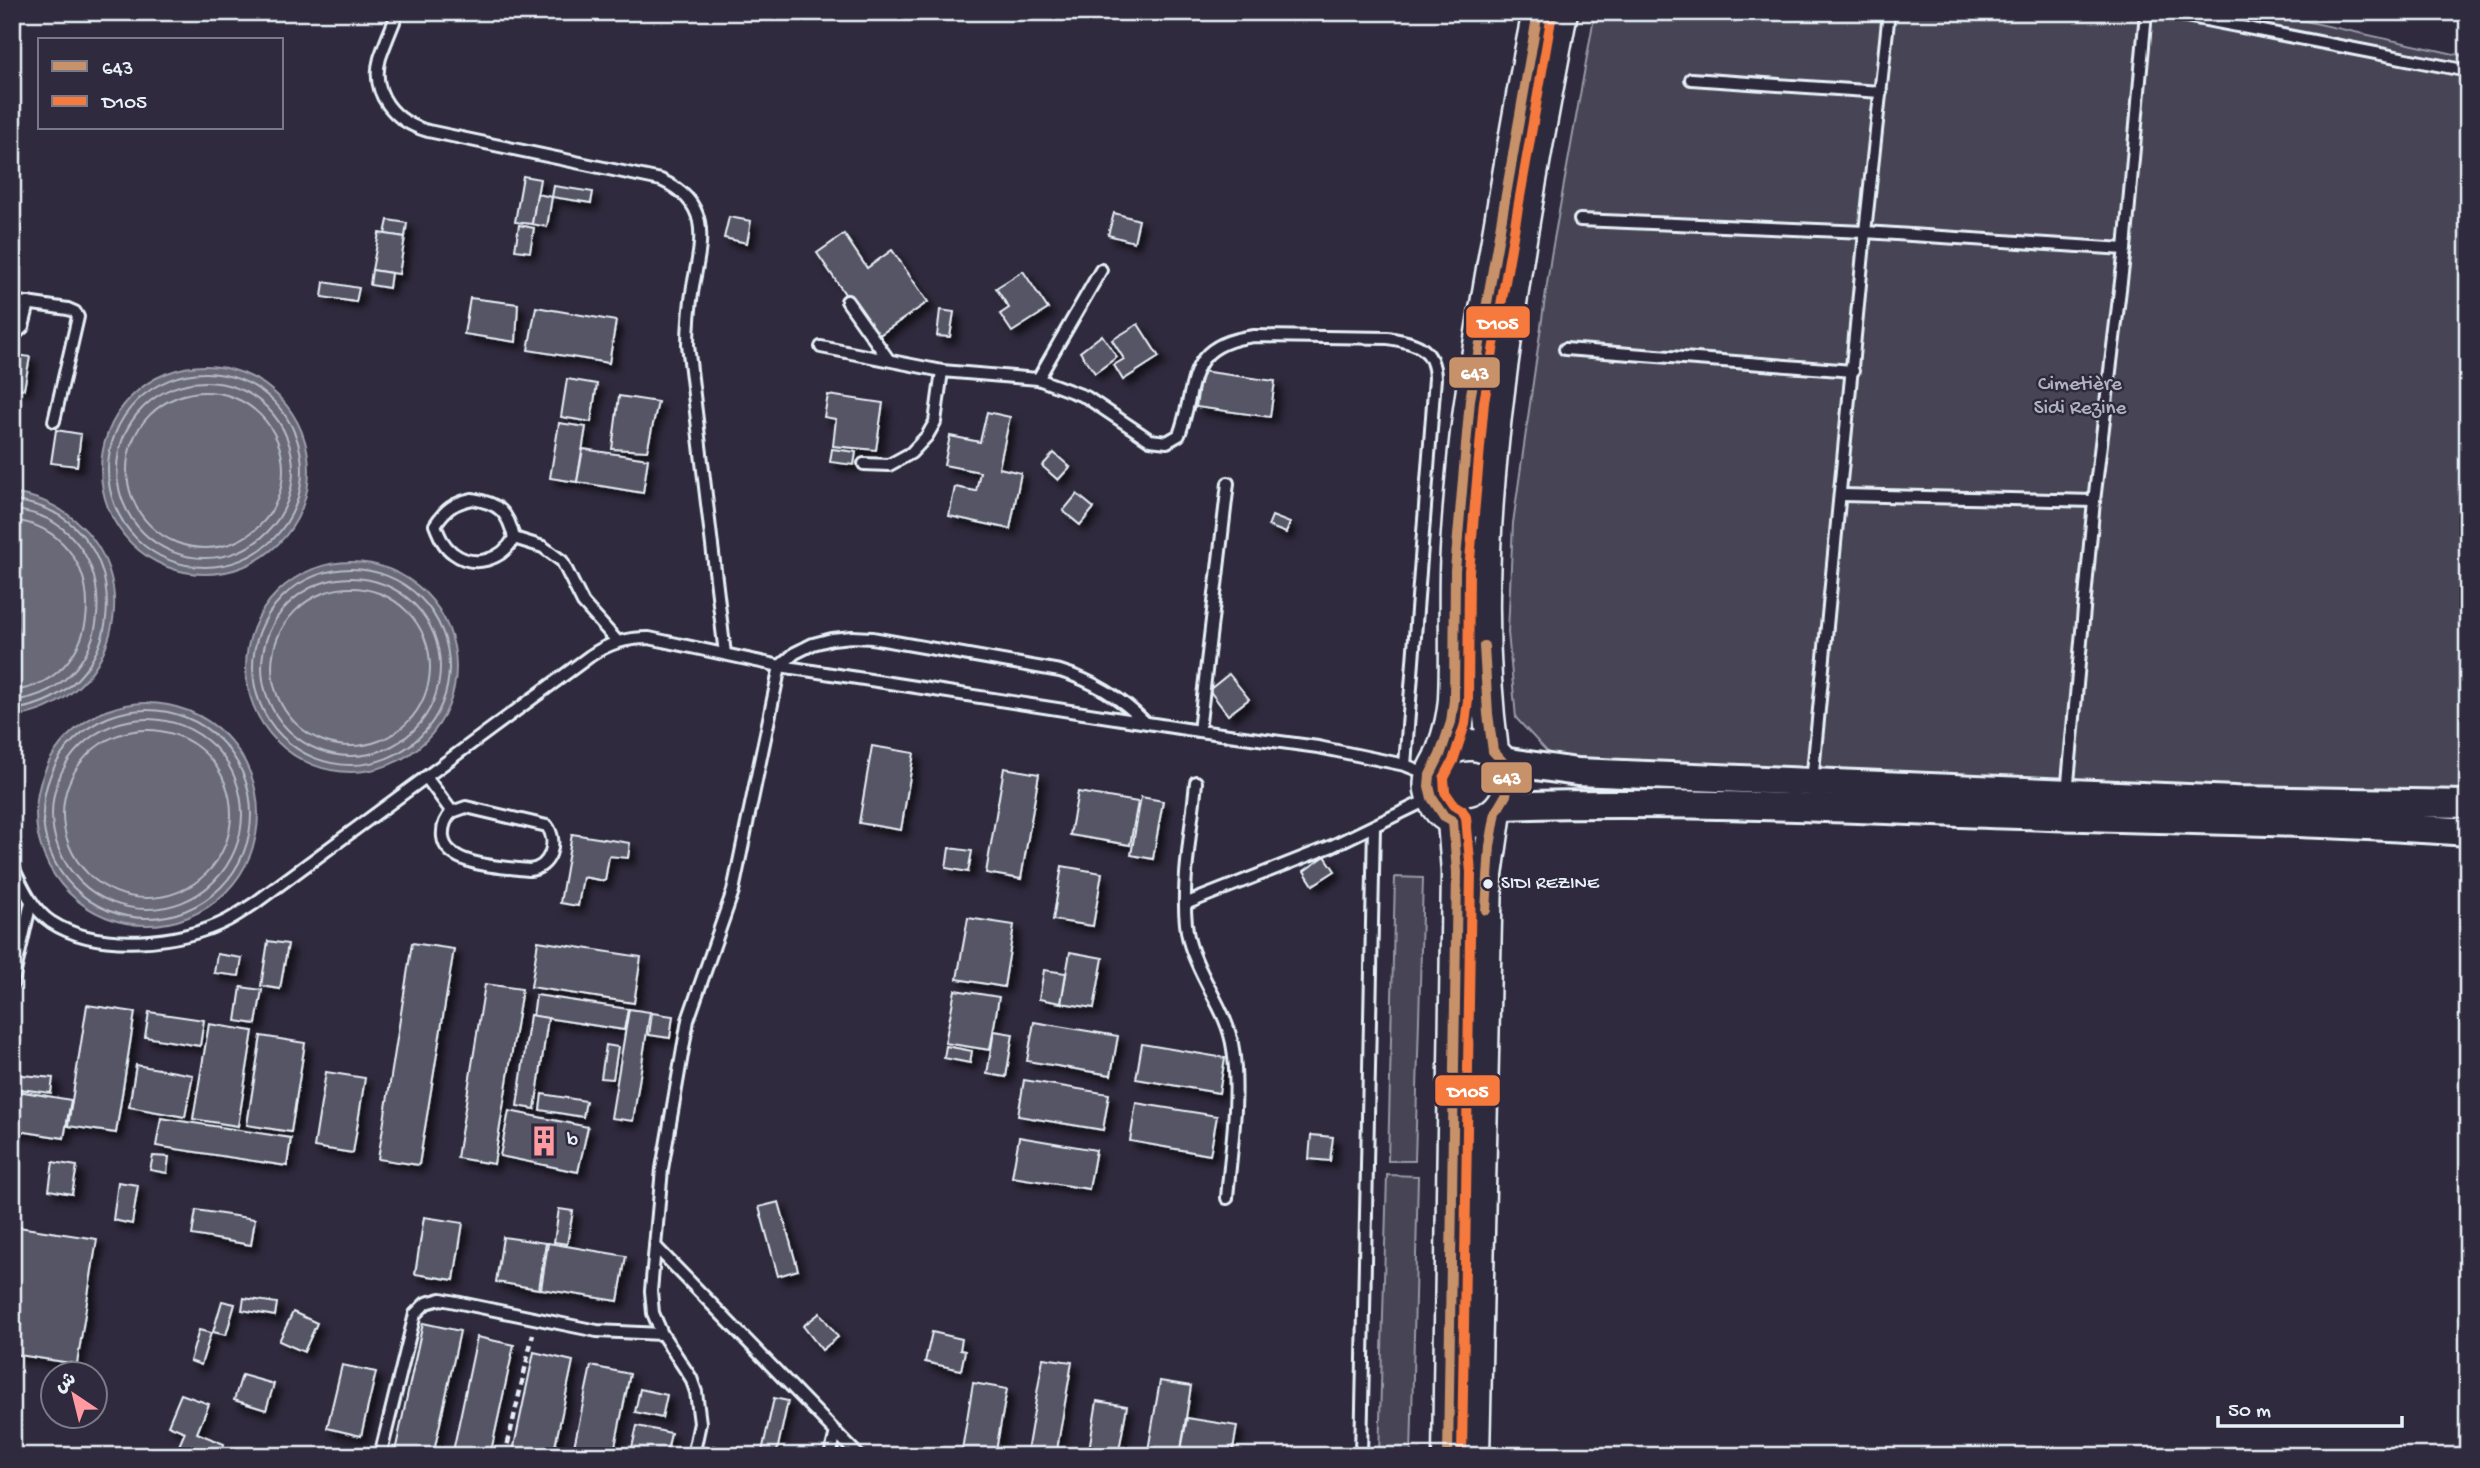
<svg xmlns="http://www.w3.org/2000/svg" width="2480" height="1468" viewBox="0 0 2480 1468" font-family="'Gochi Hand','Playpen Sans Arabic',sans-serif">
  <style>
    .green { fill: #464455; stroke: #979aa6; stroke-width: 2 }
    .water { fill: #696978; stroke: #9c9fab; stroke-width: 2 }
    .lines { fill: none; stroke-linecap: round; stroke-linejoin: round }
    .shore { stroke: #b5bbc5; stroke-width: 2 }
    .building { fill: #575565; stroke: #e8f1f8; stroke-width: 2; filter: url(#shadow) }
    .service-casing { stroke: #e8f1f8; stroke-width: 16 }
    .tertiary-casing { stroke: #e8f1f8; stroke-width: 32 }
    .secondary-casing { stroke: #e8f1f8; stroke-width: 35 }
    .path { stroke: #e8f1f8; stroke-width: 4.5; stroke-dasharray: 7 5; stroke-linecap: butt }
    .service { stroke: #2f2a3d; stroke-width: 10 }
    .tertiary { stroke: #2f2a3d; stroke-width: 26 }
    .secondary { stroke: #2f2a3d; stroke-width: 30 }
    .bus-1-casing { stroke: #2f2a3d; stroke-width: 16 }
    .bus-2-casing { stroke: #2f2a3d; stroke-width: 16 }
    .bus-1 { stroke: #c7916a; stroke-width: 10 }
    .bus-2 { stroke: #f6793e; stroke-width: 10 }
    .bus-dot { fill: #e8f1f8; stroke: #2f2a3d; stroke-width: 2.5 }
    .labels { text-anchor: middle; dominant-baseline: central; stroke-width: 5; stroke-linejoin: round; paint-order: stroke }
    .bus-label { font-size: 19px; fill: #e8f1f8; stroke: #2f2a3d; text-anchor: start }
    .park-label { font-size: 21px; fill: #afb4bf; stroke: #2f2a3d }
    .poi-label { font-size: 21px; fill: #e8f1f8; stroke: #2f2a3d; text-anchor: start }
    .line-badge { stroke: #2f2a3d; stroke-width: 2.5 }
    .badge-label { font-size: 19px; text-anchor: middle; font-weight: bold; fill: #fff }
  </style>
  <defs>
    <filter id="shadow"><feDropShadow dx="6" dy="6" stdDeviation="3.5" flood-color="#0009"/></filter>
  </defs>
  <rect width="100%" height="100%" fill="#2f2a3d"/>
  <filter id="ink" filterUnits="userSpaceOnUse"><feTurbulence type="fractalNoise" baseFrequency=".0143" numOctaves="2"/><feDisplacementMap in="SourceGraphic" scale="14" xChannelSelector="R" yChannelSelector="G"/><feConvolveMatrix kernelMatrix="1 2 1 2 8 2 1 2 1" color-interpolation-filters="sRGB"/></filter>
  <g filter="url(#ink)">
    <g class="green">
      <polygon points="1595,12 2264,12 2468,57 2468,800 1553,758 1516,718 1508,632 1513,523 1551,256"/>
      <polygon points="1395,877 1423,878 1415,1161 1388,1161"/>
      <polygon points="1387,1175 1418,1176 1411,1456 1379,1456"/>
    </g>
    <g class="water">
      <circle cx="205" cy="470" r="104"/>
      <path d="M 12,494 C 32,495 51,503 67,514 C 152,575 115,705 12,717 Z"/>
      <circle cx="351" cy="667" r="105"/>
      <circle cx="147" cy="814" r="111"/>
    </g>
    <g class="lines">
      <g class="shore">
        <circle cx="205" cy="470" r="97"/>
        <circle cx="205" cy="470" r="88"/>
        <circle cx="205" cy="470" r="78"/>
        <path d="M 12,501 C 137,511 140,694 12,710"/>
        <path d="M 12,510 C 123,517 129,688 12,701"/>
        <path d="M 12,520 C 112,531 112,679 12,691"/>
        <circle cx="351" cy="667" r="98"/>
        <circle cx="351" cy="667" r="89"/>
        <circle cx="351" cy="667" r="79"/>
        <circle cx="147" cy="814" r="104"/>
        <circle cx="147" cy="814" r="95"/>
        <circle cx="147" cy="814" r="84"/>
      </g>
    </g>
    <g class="building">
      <polygon points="523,176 540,179 532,224 515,222"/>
      <polygon points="554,186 593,192 591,203 552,197"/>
      <polygon points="537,194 552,197 547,227 532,224"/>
      <polygon points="1114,213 1139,220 1134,242 1108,235"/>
      <polygon points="729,217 751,221 747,243 724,238"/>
      <polygon points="388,220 407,223 405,237 385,234"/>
      <polygon points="519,225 534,228 530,252 515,250"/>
      <polygon points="379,233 405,237 399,274 372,270"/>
      <polygon points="844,234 867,268 892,250 928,302 875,338 817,253"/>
      <polygon points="372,270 391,273 389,288 370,285"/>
      <polygon points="1023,271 1048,309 1012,332 1000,314 1009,308 996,288"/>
      <polygon points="324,282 359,288 356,302 322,297"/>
      <polygon points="470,298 518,304 516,342 464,334"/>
      <polygon points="536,307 616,321 609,363 528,350"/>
      <polygon points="940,310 954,312 950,337 937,336"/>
      <polygon points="1138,324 1159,357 1123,380 1114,365 1124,359 1112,340"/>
      <polygon points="1102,335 1117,357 1095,373 1080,352"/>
      <polygon points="12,354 30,357 24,389 12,387"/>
      <polygon points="1201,371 1275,381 1270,417 1196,407"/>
      <polygon points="567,379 597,384 591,422 561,417"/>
      <polygon points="828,395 883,403 876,450 833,446 836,419 824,417"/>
      <polygon points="619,396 658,402 647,451 612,449"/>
      <polygon points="987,412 1010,417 999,468 1021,473 1010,529 949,516 955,487 976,491 980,472 944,465 950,436 980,442"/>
      <polygon points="559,423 586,427 577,482 550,478"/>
      <polygon points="56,430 81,434 77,466 51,463"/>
      <polygon points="583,449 648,459 643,493 577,482"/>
      <polygon points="832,449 856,452 854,465 830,462"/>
      <polygon points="1054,453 1070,467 1058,480 1042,466"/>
      <polygon points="1077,494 1094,508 1080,525 1063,511"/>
      <polygon points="1272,516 1290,523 1286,533 1268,526"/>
      <polygon points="1229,674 1249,699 1228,715 1209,690"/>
      <polygon points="872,746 914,753 901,830 859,823"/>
      <polygon points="1004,768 1039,774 1021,879 986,873"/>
      <polygon points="1078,792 1138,802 1130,845 1070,835"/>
      <polygon points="1141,797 1163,801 1153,859 1131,855"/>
      <polygon points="572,834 630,843 628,858 609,856 605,881 583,877 578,906 560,903"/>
      <polygon points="949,848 972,851 968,872 946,868"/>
      <polygon points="1325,856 1335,871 1313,885 1304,871"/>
      <polygon points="1062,866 1102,873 1093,926 1053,920"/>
      <polygon points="968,918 1014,925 1004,987 957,979"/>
      <polygon points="268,941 288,944 280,989 261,986"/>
      <polygon points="538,941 641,957 634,1003 531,987"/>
      <polygon points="412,943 454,949 419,1165 378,1159"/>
      <polygon points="1070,952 1103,958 1094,1008 1061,1003"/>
      <polygon points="217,954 242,958 239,976 214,973"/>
      <polygon points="1044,970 1066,973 1061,1003 1039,999"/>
      <polygon points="485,984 522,989 494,1164 457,1158"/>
      <polygon points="241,987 262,990 256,1024 236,1021"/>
      <polygon points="955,990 999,997 990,1050 945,1043"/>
      <polygon points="536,995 628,1009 624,1030 533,1016"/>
      <polygon points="87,1005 135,1012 116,1133 68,1126"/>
      <polygon points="629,1009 650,1012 633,1121 611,1118"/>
      <polygon points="149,1012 204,1020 200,1046 145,1037"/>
      <polygon points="652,1013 673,1016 670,1038 649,1035"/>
      <polygon points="530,1015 548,1018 535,1109 517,1106"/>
      <polygon points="1034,1022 1118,1036 1111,1075 1027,1061"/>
      <polygon points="209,1024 253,1031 238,1126 193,1119"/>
      <polygon points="994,1031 1013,1034 1006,1077 987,1074"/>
      <polygon points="261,1036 305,1043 291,1132 247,1125"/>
      <polygon points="1142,1044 1225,1058 1219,1093 1136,1079"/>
      <polygon points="606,1045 618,1047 613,1079 601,1078"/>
      <polygon points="946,1046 972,1051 970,1063 944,1058"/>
      <polygon points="136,1065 193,1075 185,1117 129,1107"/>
      <polygon points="326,1072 365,1078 353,1153 314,1147"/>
      <polygon points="12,1074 53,1078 51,1093 12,1088"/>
      <polygon points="1024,1080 1109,1094 1103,1130 1018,1116"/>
      <polygon points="12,1090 71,1100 64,1138 12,1130"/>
      <polygon points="542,1094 586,1101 583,1117 540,1110"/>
      <polygon points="1136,1103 1217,1116 1210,1155 1130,1141"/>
      <polygon points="509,1111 588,1127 578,1172 500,1156"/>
      <polygon points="161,1118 291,1138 287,1166 156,1146"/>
      <polygon points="1311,1135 1333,1137 1330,1161 1309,1159"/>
      <polygon points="1019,1137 1096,1150 1089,1189 1012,1177"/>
      <polygon points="153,1156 169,1157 167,1173 150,1170"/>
      <polygon points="53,1162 77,1166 72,1194 49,1190"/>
      <polygon points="118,1182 138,1185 132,1224 113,1220"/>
      <polygon points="779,1202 798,1270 778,1276 759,1207"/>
      <polygon points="559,1209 573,1211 567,1244 554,1242"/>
      <polygon points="196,1210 255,1219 251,1245 192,1235"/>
      <polygon points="424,1217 463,1223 454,1280 415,1274"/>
      <polygon points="12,1226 97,1239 77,1364 12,1354"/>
      <polygon points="503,1237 546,1243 539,1289 496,1282"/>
      <polygon points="548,1243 626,1256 618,1301 541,1289"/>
      <polygon points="244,1298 277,1303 275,1316 242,1310"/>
      <polygon points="222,1301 235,1304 226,1335 213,1332"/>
      <polygon points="293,1312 317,1323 304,1352 279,1341"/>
      <polygon points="820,1313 838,1337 822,1350 803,1326"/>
      <polygon points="423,1323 460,1331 433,1456 394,1456"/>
      <polygon points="199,1330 211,1333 201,1365 190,1361"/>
      <polygon points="932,1332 962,1339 960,1350 965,1351 961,1370 925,1362"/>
      <polygon points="477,1337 514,1345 490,1456 452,1456"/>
      <polygon points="534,1352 573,1361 553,1456 512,1456"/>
      <polygon points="1043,1358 1072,1362 1056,1456 1027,1452"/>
      <polygon points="342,1365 376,1372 361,1436 327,1428"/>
      <polygon points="591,1366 630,1374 613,1456 572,1456"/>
      <polygon points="242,1375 274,1384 266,1410 234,1400"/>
      <polygon points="1160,1381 1191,1386 1180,1456 1147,1456"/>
      <polygon points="973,1383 1007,1389 995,1456 961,1456"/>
      <polygon points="640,1389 667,1395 662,1418 635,1412"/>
      <polygon points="181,1394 209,1404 197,1433 224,1444 219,1456 197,1456 178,1448 185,1432 168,1425"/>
      <polygon points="774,1398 788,1401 776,1456 761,1456"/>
      <polygon points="1097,1401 1127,1406 1118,1456 1088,1456"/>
      <polygon points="1187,1418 1237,1426 1232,1456 1213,1456 1181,1450"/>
      <polygon points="637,1426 671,1433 666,1456 630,1456"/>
      <polygon points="713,1446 749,1454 749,1456 711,1456"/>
    </g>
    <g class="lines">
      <g class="service-casing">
        <g id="service">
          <path d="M 398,12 C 392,27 385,43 380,58 C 370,94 395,122 428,131 L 661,180 C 712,203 702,240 693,286 C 690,305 688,325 688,345 L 725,654"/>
          <polyline points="2165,12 2468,71"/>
          <polyline points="1691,79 1881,92"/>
          <polyline points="1580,220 1865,232 2125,249"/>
          <polyline points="12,301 68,309 75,312 78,317 54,421"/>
          <polyline points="847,301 888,359"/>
          <polyline points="12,337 23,327 29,303"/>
          <path d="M 821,347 L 942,371 L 1038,379 L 1086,397 L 1150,440 L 1167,442 L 1179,435 C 1198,385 1183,345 1254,336 L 1388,338 C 1415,343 1434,346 1435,378 L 1405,765"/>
          <polyline points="1565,349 1853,371"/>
          <polyline points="1038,379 1101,270"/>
          <polyline points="864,464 889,465 911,453 927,436 935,422 942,371"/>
          <polyline points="1841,495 2094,501"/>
          <path d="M 472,499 C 499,503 508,512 514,538 C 502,560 474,569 453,553 C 443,546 439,535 435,525 C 445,509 454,503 472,499 Z"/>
          <polyline points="514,538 543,547 562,561 583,603 617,641"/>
          <polyline points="1199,731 1228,483"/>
          <polyline points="426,777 452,812"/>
          <path d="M 1196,782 C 1192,828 1178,899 1189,941 C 1199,979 1228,1011 1233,1049 C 1240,1097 1231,1149 1227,1198"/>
          <polyline points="1812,782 1865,232 1889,12"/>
          <polyline points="2067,793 2094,501 2125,249 2146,12"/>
          <path d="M 466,807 L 547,826 C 559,842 550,869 529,870 C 506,867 446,867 443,837 C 442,827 445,819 452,812 Z"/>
          <path d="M 12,865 C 22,886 32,909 51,922 C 97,952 181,945 228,920 C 237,915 246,909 255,903 L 590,656 C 609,643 626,638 649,638 L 780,666 L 1199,731 L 1318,747 L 1405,765 L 1428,774"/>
          <polyline points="1185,904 1332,846 1429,799"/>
          <polyline points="12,985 31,902"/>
          <polyline points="656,1247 859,1456"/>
          <polyline points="380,1456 415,1314 426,1303 441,1299 597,1331 662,1334"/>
          <path d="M 693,1456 L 700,1423 L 696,1392 L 691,1378 L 662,1334 L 653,1313 L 651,1291 L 662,1169 L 688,1020 L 733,891 L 780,666 L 795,653 L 813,644 L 832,639 L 852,637 L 872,638 L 1060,671 C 1094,681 1120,697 1145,722"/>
          <polyline points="830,1456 836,1432"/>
          <polyline points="1361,1456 1374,826"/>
        </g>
      </g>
      <g class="tertiary-casing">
        <g id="tertiary">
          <polyline points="1502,761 1577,772 2235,800 2468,804"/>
          <path d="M 1501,806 C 1673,800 1847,809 2019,815 C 2168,820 2319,821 2468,832"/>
        </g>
      </g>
      <g class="secondary-casing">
        <g id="secondary">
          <path d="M 1493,751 C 1475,616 1486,480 1505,346 C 1520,234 1541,123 1562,12"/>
          <path d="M 1440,755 C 1486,723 1530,775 1498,809 C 1475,833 1436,824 1430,790 C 1427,773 1437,765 1442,751 C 1448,734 1453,717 1454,699 C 1456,657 1454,615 1455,572 C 1456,539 1459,505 1462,472 C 1468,400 1482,329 1494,257 C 1508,176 1521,94 1538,12"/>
          <polyline points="1448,1456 1457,872 1453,821"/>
          <polyline points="1474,1456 1487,875 1496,812"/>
        </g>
      </g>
      <polyline class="path" points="505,1456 533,1334"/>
      <use href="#service" class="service"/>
      <use href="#tertiary" class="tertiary"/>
      <use href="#secondary" class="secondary"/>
      <g class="bus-1-casing">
        <g id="bus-1">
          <polyline points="1484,646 1488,714 1493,751 1502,761 1508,783 1506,795 1496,812 1490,846 1486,910"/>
          <polyline points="1448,1456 1457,872 1453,821 1444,816 1432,798 1429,786 1430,775 1440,755 1451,722 1454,700 1455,570 1470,400 1538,12"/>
        </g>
      </g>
      <g class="bus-2-casing">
        <polyline id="bus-2" points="1462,1456 1471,872 1466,817 1462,810 1454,805 1445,792 1444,778 1453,761 1465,724 1468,700 1469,571 1484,402 1552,14"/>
      </g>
      <use href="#bus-1" class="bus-1"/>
      <use href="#bus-2" class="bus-2"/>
    </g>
  </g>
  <defs>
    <g id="building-bare" transform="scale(2.415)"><path d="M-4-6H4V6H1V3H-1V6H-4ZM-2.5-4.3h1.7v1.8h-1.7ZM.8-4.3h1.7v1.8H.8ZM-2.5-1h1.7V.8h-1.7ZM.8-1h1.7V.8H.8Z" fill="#ff9aa2" stroke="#2f2a3d" stroke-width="2.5" paint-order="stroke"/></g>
  </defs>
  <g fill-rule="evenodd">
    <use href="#building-bare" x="544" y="1141"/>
  </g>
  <circle class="bus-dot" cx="1488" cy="884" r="6"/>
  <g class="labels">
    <g class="bus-label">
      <text x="1501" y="884">SIDI REZINE</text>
    </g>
    <g class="park-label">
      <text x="2080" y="385">Cimetière<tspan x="2080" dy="24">Sidi Rezine</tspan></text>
    </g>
    <g class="poi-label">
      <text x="567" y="1141">b</text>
    </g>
  </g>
  <g class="line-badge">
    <rect x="1465" y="305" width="66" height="34" rx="7" fill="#f6793e"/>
    <rect x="1448" y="356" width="53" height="33" rx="7" fill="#c7916a"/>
    <rect x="1480" y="761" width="53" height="33" rx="7" fill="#c7916a"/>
    <rect x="1434" y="1074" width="67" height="33" rx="7" fill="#f6793e"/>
  </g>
  <g class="badge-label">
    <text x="1498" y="329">D105</text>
    <text x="1475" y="379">643</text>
    <text x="1507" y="784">643</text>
    <text x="1468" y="1097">D105</text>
  </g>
  <rect width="2480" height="1468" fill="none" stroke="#2f2a3d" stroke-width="42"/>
  <rect x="21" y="21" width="2438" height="1426" fill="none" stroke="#e8f1f8" stroke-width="2.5" filter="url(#ink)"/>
  <rect x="38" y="38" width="245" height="91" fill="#2f2a3d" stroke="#797a88" stroke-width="2"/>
  <rect x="52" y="61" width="35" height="10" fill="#c7916a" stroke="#797a88" stroke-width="2"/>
  <text x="102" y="74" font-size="21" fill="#e8f1f8">643</text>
  <rect x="52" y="96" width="35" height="10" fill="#f6793e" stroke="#797a88" stroke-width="2"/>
  <text x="102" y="108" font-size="21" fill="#e8f1f8">D105</text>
  <g transform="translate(74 1395) rotate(325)"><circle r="33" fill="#2f2a3d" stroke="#797a88" stroke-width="2"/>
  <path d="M0-5L12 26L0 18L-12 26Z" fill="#ff9aa2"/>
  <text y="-10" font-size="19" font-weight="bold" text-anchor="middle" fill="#e8f1f8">ش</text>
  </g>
  <path d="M2218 1416v10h184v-10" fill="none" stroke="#e8f1f8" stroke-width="3.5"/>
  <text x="2228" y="1416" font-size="21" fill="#e8f1f8" stroke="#2f2a3d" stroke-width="5" paint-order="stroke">50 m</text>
</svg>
